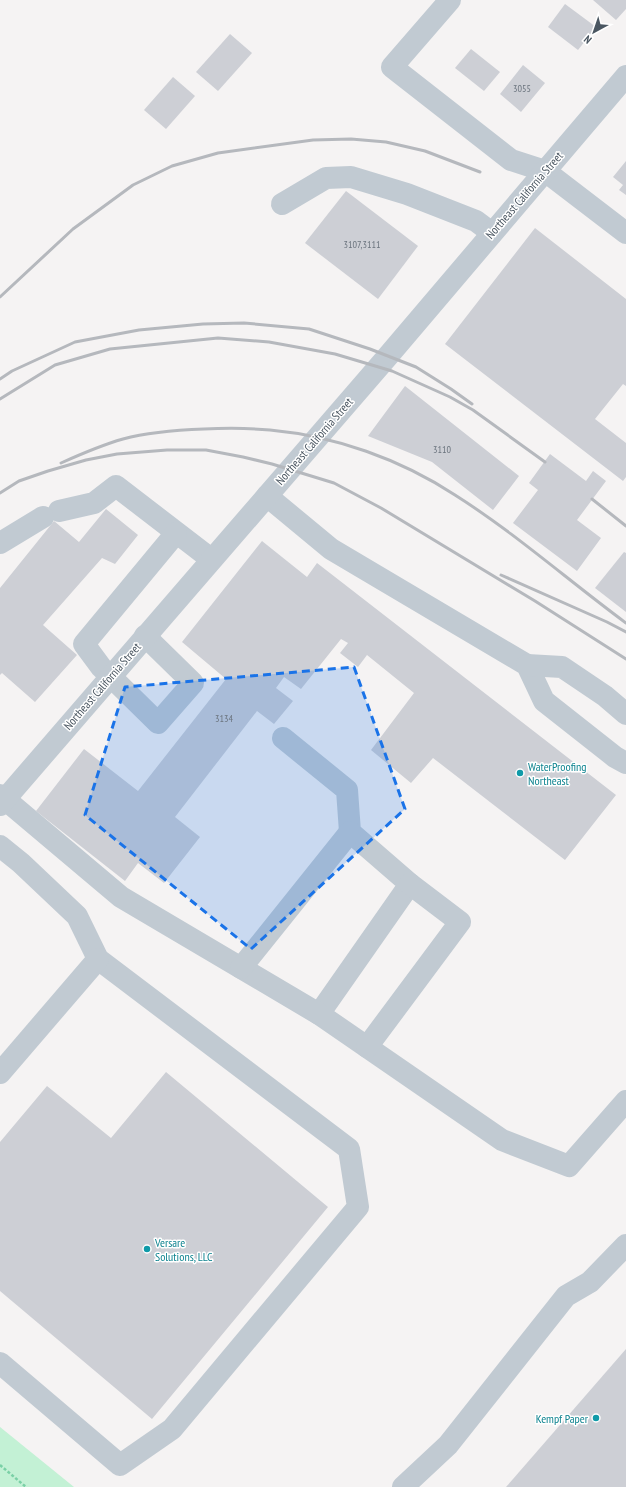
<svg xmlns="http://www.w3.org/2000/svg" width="626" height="1487" viewBox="0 0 626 1487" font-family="'PT Sans Narrow',sans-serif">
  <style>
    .green { fill: #c3f1d5 }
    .building { fill: #cdcfd5 }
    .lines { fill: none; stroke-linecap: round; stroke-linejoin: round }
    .path { stroke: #7ad0a6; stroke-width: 2.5; stroke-dasharray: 3 2; stroke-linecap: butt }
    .minor { stroke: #c1cad2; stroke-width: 22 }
    .rail { stroke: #b5b8bd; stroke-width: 3 }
    .marked { fill: #1a73e8; fill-opacity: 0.2; stroke: #1a73e8; stroke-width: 3; stroke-dasharray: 8 5; stroke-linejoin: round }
    .culture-dot { fill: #0f9aa8; stroke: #fff; stroke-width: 1.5 }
    .labels { text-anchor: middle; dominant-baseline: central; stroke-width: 3; stroke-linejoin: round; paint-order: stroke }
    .number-label { font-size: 10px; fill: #6b747e }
    .street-label { font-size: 12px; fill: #4a5661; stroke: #fff }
    .culture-label { font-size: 12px; fill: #0d838f; stroke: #fff; text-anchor: start }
  </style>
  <rect width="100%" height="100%" fill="#f5f3f3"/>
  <polygon class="green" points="0,1427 74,1487 0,1487"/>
  <g class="building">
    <polygon points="593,0 626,0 626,9 616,20"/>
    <polygon points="565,4 596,27 578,50 548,27"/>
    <polygon points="230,34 252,53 218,91 196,72"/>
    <polygon points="471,49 500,72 484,91 455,68"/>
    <polygon points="523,65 545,83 521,112 500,94"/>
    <polygon points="173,77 195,96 166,129 144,110"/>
    <polygon points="626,161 626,195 619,190 623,185 613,177"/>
    <polygon points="346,191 418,246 378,299 305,243"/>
    <polygon points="535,228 626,299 626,386 623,384 595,419 626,443 626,477 623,481 445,344"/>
    <polygon points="405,386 519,476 493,510 432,462 368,436"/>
    <polygon points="550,454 586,481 593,471 606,481 577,520 601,538 577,571 513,523 538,490 529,483"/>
    <polygon points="106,509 138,535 115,564 102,558 43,625 77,655 35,702 2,673 0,675 0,588 54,521 79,542"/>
    <polygon points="262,541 307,577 317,563 616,795 565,860 433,758 411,783 371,750 414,693 367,655 358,667 340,653 348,643 341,639 301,689 284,677 276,688 293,701 274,724 257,711 175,817 200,837 164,883 138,863 125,881 36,811 84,749 138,791 226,679 182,642"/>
    <polygon points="624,552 626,553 626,612 595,588"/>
    <polygon points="166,1072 328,1207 152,1419 0,1291 0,1142 47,1086 111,1138"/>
    <polygon points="626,1349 626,1487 506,1487"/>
  </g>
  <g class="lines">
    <polyline class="path" points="0,1465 26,1487"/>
    <g class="minor">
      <polyline points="450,0 392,67 511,160 545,171 626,233"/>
      <polyline points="282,204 326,178 351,177 407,194 476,221 492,233"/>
      <polyline points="267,496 331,549 527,665 544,701 615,757 626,763"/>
      <polyline points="59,511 94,503 116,486 211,559"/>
      <polyline points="0,543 43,517"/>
      <polyline points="145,636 193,683 158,723 101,667 84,644 176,533"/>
      <polyline points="527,665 562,667 605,696 626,714"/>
      <polyline points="283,738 347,790 350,832 410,884 319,1014"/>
      <polyline points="0,795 121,897 319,1014 502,1140 569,1166 626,1101"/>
      <polyline points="0,805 388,356 626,76"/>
      <polyline points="0,846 21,863 77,916 98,959 349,1149 358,1207 172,1429 120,1465 0,1363"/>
      <polyline points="241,968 350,832"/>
      <polyline points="367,1047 460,922 410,884"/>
      <polyline points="0,1073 98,959"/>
      <polyline points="403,1487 448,1445 566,1296 590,1282 626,1245"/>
    </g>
    <g class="rail">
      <polyline points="0,297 73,229 133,185 172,166 218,153 313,140 351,139 386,142 425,151 480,172"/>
      <polyline points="0,379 12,371 75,342 139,330 203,324 244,323 309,329 370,349 416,367 451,389 472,404"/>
      <polyline points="0,399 55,365 110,349 218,338 269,342 335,354 392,371 450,397 473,410 545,462"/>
      <path d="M 61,463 C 81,454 102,445 123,439 C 149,432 177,430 204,429 C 225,428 248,428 270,430 C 335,436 400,459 455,495 C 515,533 569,581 626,623"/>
      <polyline points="0,493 19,481 48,471 86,460 117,454 167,450 206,450 243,457 272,464 334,483 381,508 535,601 626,659"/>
      <polyline points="592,499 626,526"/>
      <polyline points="501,575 607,622 626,632"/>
    </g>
  </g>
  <path class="marked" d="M 354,667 L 405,809 L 251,949 L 85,815 L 125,687 Z"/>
  <g class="culture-dot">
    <circle cx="520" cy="773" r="4"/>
    <circle cx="147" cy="1249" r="4"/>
    <circle cx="596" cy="1418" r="4"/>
  </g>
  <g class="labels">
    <g class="number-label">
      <text x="522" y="88">3055</text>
      <text x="362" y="244">3107,3111</text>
      <text x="442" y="449">3110</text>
      <text x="224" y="718">3134</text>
    </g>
    <g class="street-label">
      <text transform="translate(524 195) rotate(-49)">Northeast California Street</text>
      <text transform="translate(314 441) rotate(-49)">Northeast California Street</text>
      <text transform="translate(102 686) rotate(-49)">Northeast California Street</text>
    </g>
    <g class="culture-label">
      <text x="528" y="766">WaterProofing<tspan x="528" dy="14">Northeast</tspan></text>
      <text x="155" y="1242">Versare<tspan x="155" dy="14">Solutions, LLC</tspan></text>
      <text x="588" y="1418" text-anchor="end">Kempf Paper</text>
    </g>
  </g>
  <g transform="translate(594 32) rotate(220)" stroke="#ffffff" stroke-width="3" paint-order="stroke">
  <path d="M0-3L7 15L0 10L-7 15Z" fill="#4a5661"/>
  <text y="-6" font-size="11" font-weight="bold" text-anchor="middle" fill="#4a5661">N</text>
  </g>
</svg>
